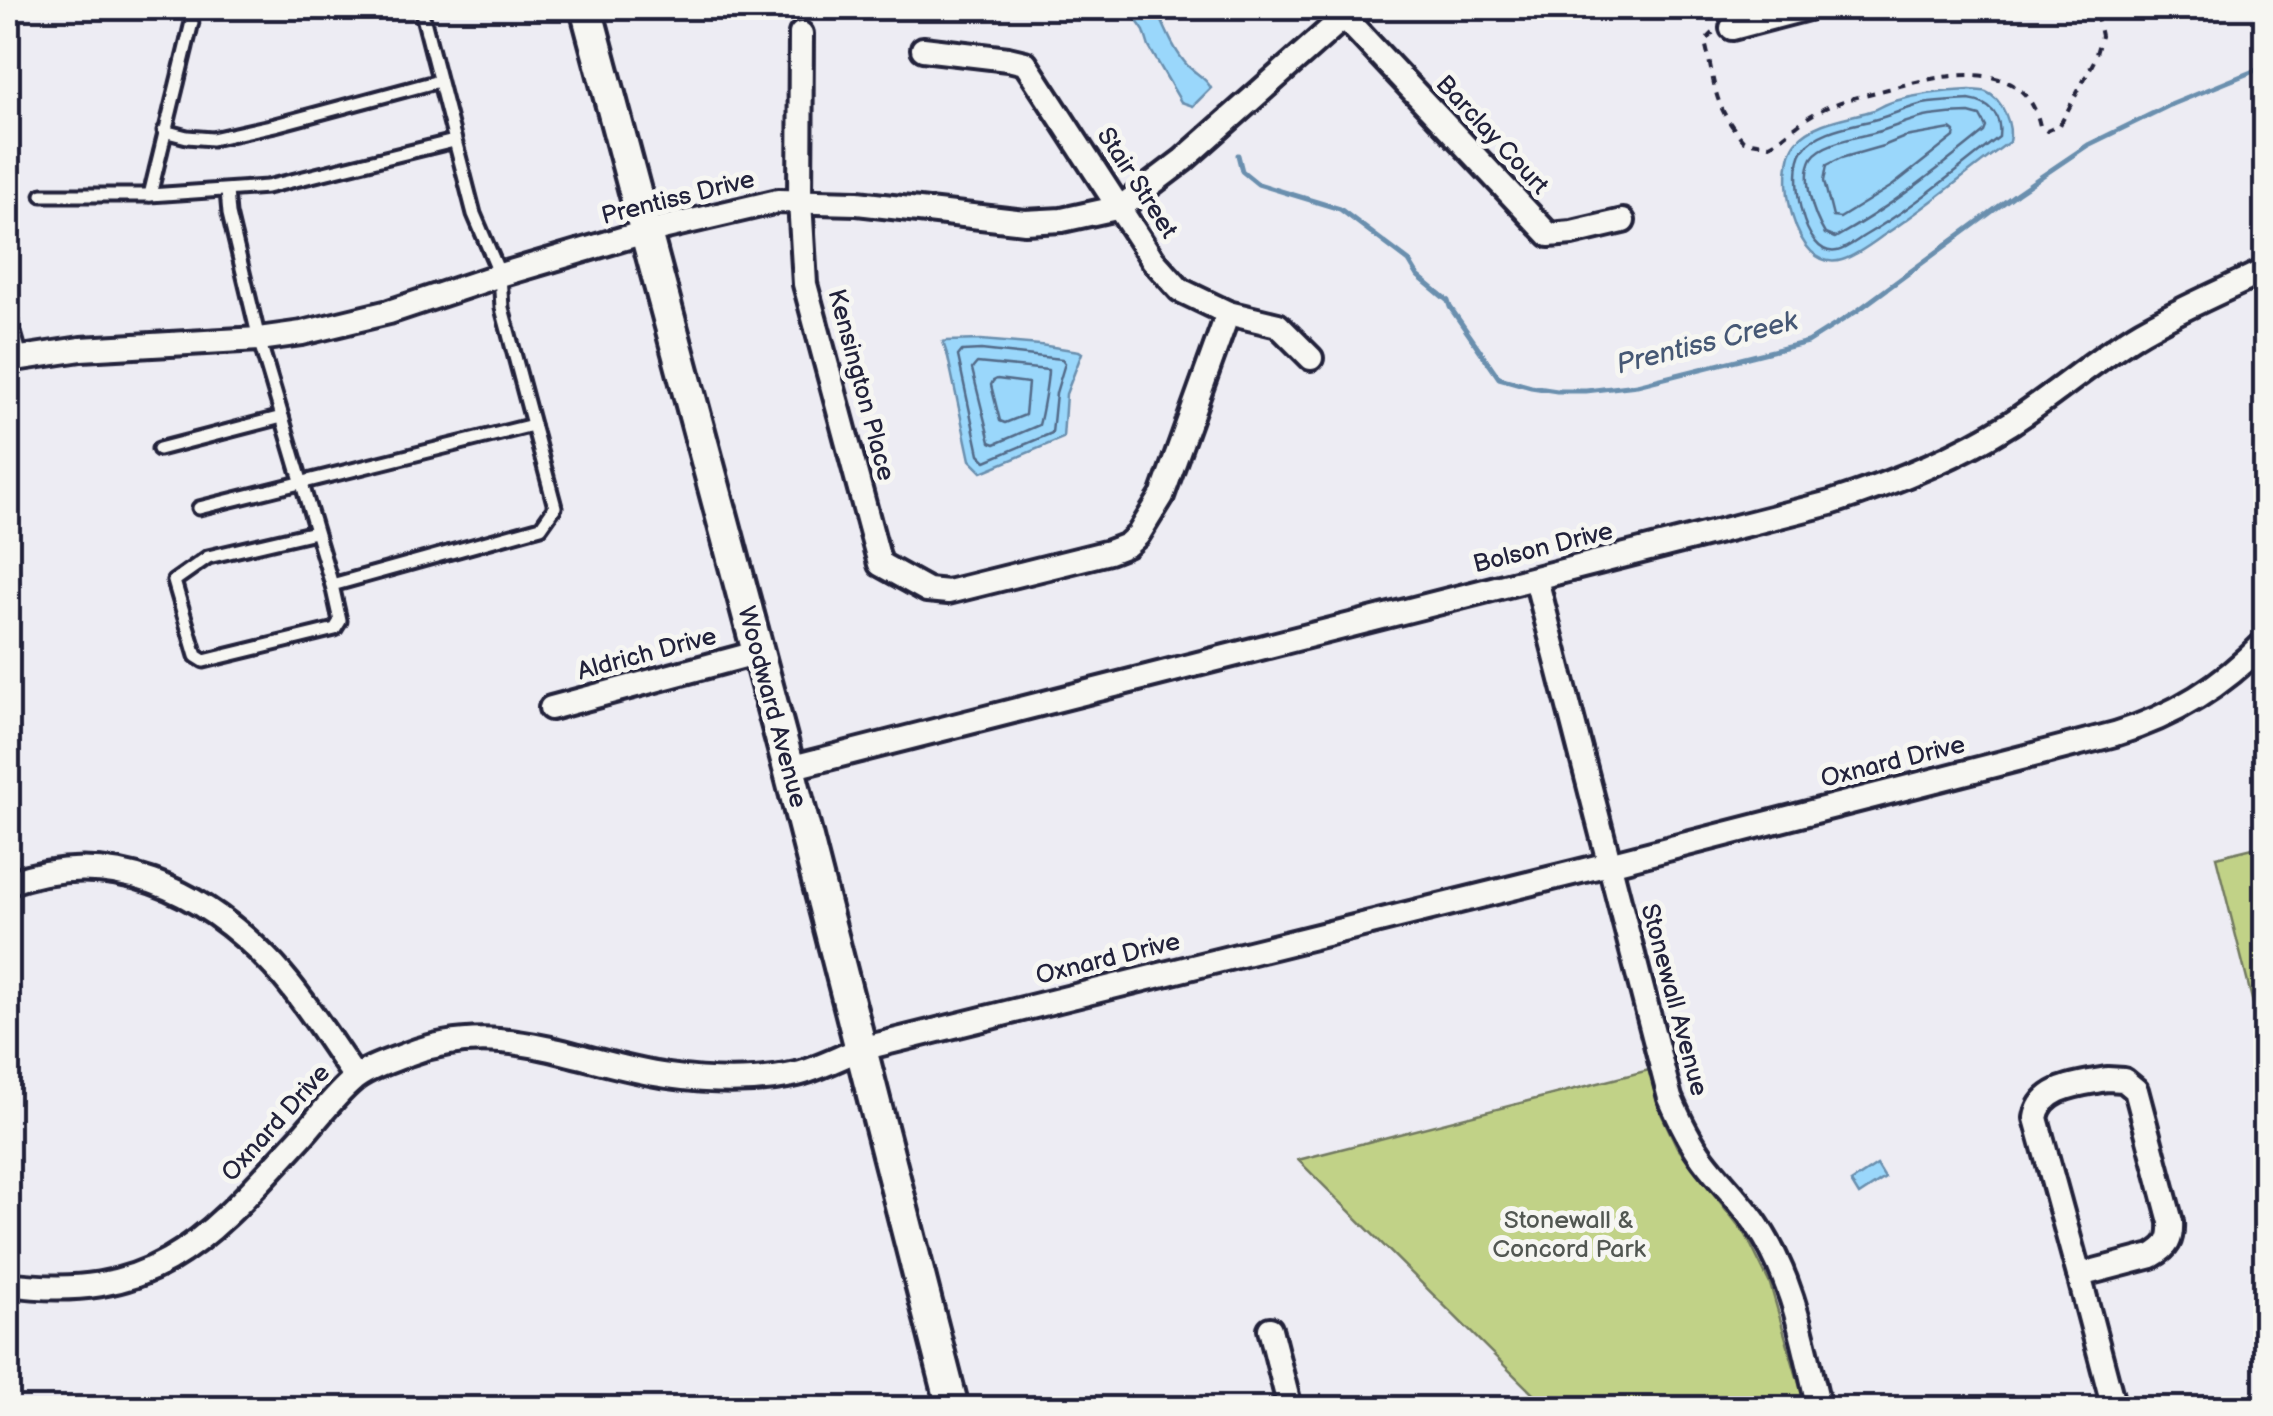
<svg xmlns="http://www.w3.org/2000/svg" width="2273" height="1416" viewBox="0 0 2273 1416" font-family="'Balsamiq Sans',sans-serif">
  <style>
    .green { fill: #c1d287; stroke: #727a61; stroke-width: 2.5 }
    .water { fill: #9ad7fb; stroke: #6a8fae; stroke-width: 2.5 }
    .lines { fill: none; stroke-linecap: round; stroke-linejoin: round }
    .shore { stroke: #526a88; stroke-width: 2.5 }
    .stream { stroke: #6a8fae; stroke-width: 5 }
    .lane-casing { stroke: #22223b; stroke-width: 19 }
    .street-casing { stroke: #22223b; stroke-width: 30 }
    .secondary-casing { stroke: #22223b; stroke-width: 38 }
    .path { stroke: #22223b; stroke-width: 4; stroke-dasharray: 8 8; stroke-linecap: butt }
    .lane { stroke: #f6f6f2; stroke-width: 11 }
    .street { stroke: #f6f6f2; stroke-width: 22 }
    .secondary { stroke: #f6f6f2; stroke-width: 30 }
    .labels { text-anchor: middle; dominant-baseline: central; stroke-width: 10; stroke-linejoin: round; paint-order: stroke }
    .street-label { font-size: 25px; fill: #22223b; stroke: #f6f6f2 }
    .park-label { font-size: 25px; fill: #525752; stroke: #f6f6f2 }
    .water-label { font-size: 28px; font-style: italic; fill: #465875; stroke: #f6f6f2 }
  </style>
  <rect width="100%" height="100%" fill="#edecf3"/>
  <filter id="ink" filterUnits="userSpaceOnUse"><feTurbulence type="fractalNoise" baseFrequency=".01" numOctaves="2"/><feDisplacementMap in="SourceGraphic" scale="20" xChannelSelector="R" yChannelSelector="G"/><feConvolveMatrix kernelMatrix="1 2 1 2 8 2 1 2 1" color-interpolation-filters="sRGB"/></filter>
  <g filter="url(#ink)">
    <g class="green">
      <polygon points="2265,845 2266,845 2265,1051 2216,857"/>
      <polygon points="1649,1070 1659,1109 1677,1147 1746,1235 1770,1284 1806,1408 1547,1408 1298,1160"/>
    </g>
    <g class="water">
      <path d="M 1128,8 L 1156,8 C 1165,27 1173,50 1188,66 C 1196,74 1205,77 1211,88 L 1193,106 L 1181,102 L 1149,47 L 1144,31 Z"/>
      <path d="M 1970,90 C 1975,91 1981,90 1986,92 C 2003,99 2013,126 2009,142 C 1966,173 1927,208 1881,237 C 1870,245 1855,256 1842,260 C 1794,275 1773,169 1797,141 C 1816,120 1849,118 1874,110 C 1881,107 1887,103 1895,101 C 1919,94 1944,91 1970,90 Z"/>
      <polygon points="981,340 1040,345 1079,351 1082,353 1066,394 1063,438 982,472 970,460 948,357 943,342 947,341"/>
      <polygon points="1877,1165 1885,1178 1859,1195 1851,1182"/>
    </g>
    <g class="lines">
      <g class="shore">
        <path d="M 1969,100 C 1990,103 2002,115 1999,137 C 1955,171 1913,208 1864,236 C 1856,241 1846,249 1837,251 C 1802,258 1788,171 1803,150 C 1817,130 1851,126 1873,120 C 1890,116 1906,108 1923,104 C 1938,101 1954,101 1969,100 Z"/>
        <path d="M 1969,113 L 1980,116 L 1986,127 L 1984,132 C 1936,171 1889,208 1835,238 L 1825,234 C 1814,216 1801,179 1812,158 C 1822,142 1860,137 1877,132 C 1895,127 1911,119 1930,116 C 1943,114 1956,113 1969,113 Z"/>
        <polygon points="1951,129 1955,132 1954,137 1892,186 1840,218 1833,217 1824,181 1827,165 1841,158 1883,146 1905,137"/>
        <polygon points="981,350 1062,359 1065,363 1056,393 1052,433 986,461 979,454 958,356 962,351"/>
        <path d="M 977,363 L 1048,370 C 1048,380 1042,414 1039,425 L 995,444 L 990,442 L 972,369 Z"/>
        <polygon points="997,379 1028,383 1025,415 1005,423 1000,421 991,385 993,381"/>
      </g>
      <polyline class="stream" points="1238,155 1242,171 1258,184 1340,209 1409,261 1418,276 1448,301 1450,307 1499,378 1531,387 1557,391 1586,391 1637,385 1808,342 1857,311 2017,193 2088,145 2168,106 2266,66"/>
      <g class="lane-casing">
        <g id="lane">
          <polyline points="164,131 187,137 212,139 275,125 439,81"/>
          <polyline points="227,191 229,214 259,339 332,585"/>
          <polyline points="42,195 150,195 267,187 454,141"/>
          <polyline points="150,195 192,22"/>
          <polyline points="8,311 21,357"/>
          <polyline points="159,449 282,417"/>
          <polyline points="199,508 533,425"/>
          <polyline points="315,532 208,557 174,581 196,656 204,661 335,629 340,621 332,585 541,527 555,507 502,308 500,275 474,214 421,9 427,8"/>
        </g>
      </g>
      <g class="street-casing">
        <g id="street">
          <polyline points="1344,17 1549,235 1572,233 1623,221"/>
          <polyline points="1732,28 1808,8"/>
          <polyline points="801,34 800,201 805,284 880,564 927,590 948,592 1109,552 1127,545 1138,535 1162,496 1228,313"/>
          <polyline points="923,49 1008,59 1025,63 1153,260 1180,290 1228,313 1278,325 1311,358"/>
          <polyline points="8,360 81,349 259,339 302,333 389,312 500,275 645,232 778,201 857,203 1025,222 1062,220 1121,207 1183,160 1344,17 1360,8"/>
          <path d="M 1536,579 L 1670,1098 C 1679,1119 1689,1140 1703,1159 C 1720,1182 1741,1201 1757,1225 C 1794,1279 1804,1346 1819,1408"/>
          <polyline points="551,708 756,653"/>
          <path d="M 789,768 L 1830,503 C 1893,483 1954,459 2011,423 C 2056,394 2096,358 2142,331 C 2182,308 2225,290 2266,270"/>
          <path d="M 8,883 C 111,846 202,889 274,966 C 305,1000 329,1040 355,1077"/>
          <path d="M 2107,1079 L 2124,1080 L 2136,1090 L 2171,1222 C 2172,1240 2168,1247 2152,1256 L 2079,1275 L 2036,1118 C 2041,1086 2081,1084 2107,1079 Z"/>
          <polyline points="2079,1275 2114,1408"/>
          <path d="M 8,1284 C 158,1304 209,1237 302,1136 C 319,1117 334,1096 353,1080 C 366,1068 391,1061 408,1054 C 503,1018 576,1063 668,1076 C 710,1082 756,1083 797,1074 C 818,1069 840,1057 861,1049 L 1609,864 L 2115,734 C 2175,716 2222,686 2266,641"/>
          <polyline points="1270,1329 1290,1408"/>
        </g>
      </g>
      <g class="secondary-casing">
        <polyline id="secondary" points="586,8 789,768 953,1408"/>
      </g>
      <path class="path" d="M 1713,33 L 1707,39 L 1706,46 C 1716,88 1713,106 1744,141 L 1770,145 C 1788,135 1801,119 1821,110 C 1842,100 1865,95 1888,89 C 1938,76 2025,53 2040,126 L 2047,131 L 2060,125 L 2094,61 L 2101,36 L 2095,8"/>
      <use href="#lane" class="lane"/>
      <use href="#street" class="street"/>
      <use href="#secondary" class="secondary"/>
    </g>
  </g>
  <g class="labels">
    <g class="street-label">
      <text transform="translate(1492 135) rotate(47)">Barclay Court</text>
      <text transform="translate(1137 183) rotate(57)">Stair Street</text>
      <text transform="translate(678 198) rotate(-14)">Prentiss Drive</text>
      <text transform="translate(861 385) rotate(75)">Kensington Place</text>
      <text transform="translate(1543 548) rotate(-14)">Bolson Drive</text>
      <text transform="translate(647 654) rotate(-15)">Aldrich Drive</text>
      <text transform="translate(772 707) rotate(75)">Woodward Avenue</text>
      <text transform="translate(1893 762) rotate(-14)">Oxnard Drive</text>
      <text transform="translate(1108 959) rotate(-14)">Oxnard Drive</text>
      <text transform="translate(1674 1000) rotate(75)">Stonewall Avenue</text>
      <text transform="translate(276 1123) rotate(-48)">Oxnard Drive</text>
    </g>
    <g class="park-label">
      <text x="1569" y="1220">Stonewall &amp;<tspan x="1569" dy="29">Concord Park</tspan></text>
    </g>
    <g class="water-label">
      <text transform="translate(1707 343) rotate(-14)">Prentiss Creek</text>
    </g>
  </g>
  <rect width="2273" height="1416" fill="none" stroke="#f6f6f2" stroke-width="40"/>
  <rect x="20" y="20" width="2233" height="1376" fill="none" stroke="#22223b" stroke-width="4" filter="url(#ink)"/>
</svg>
